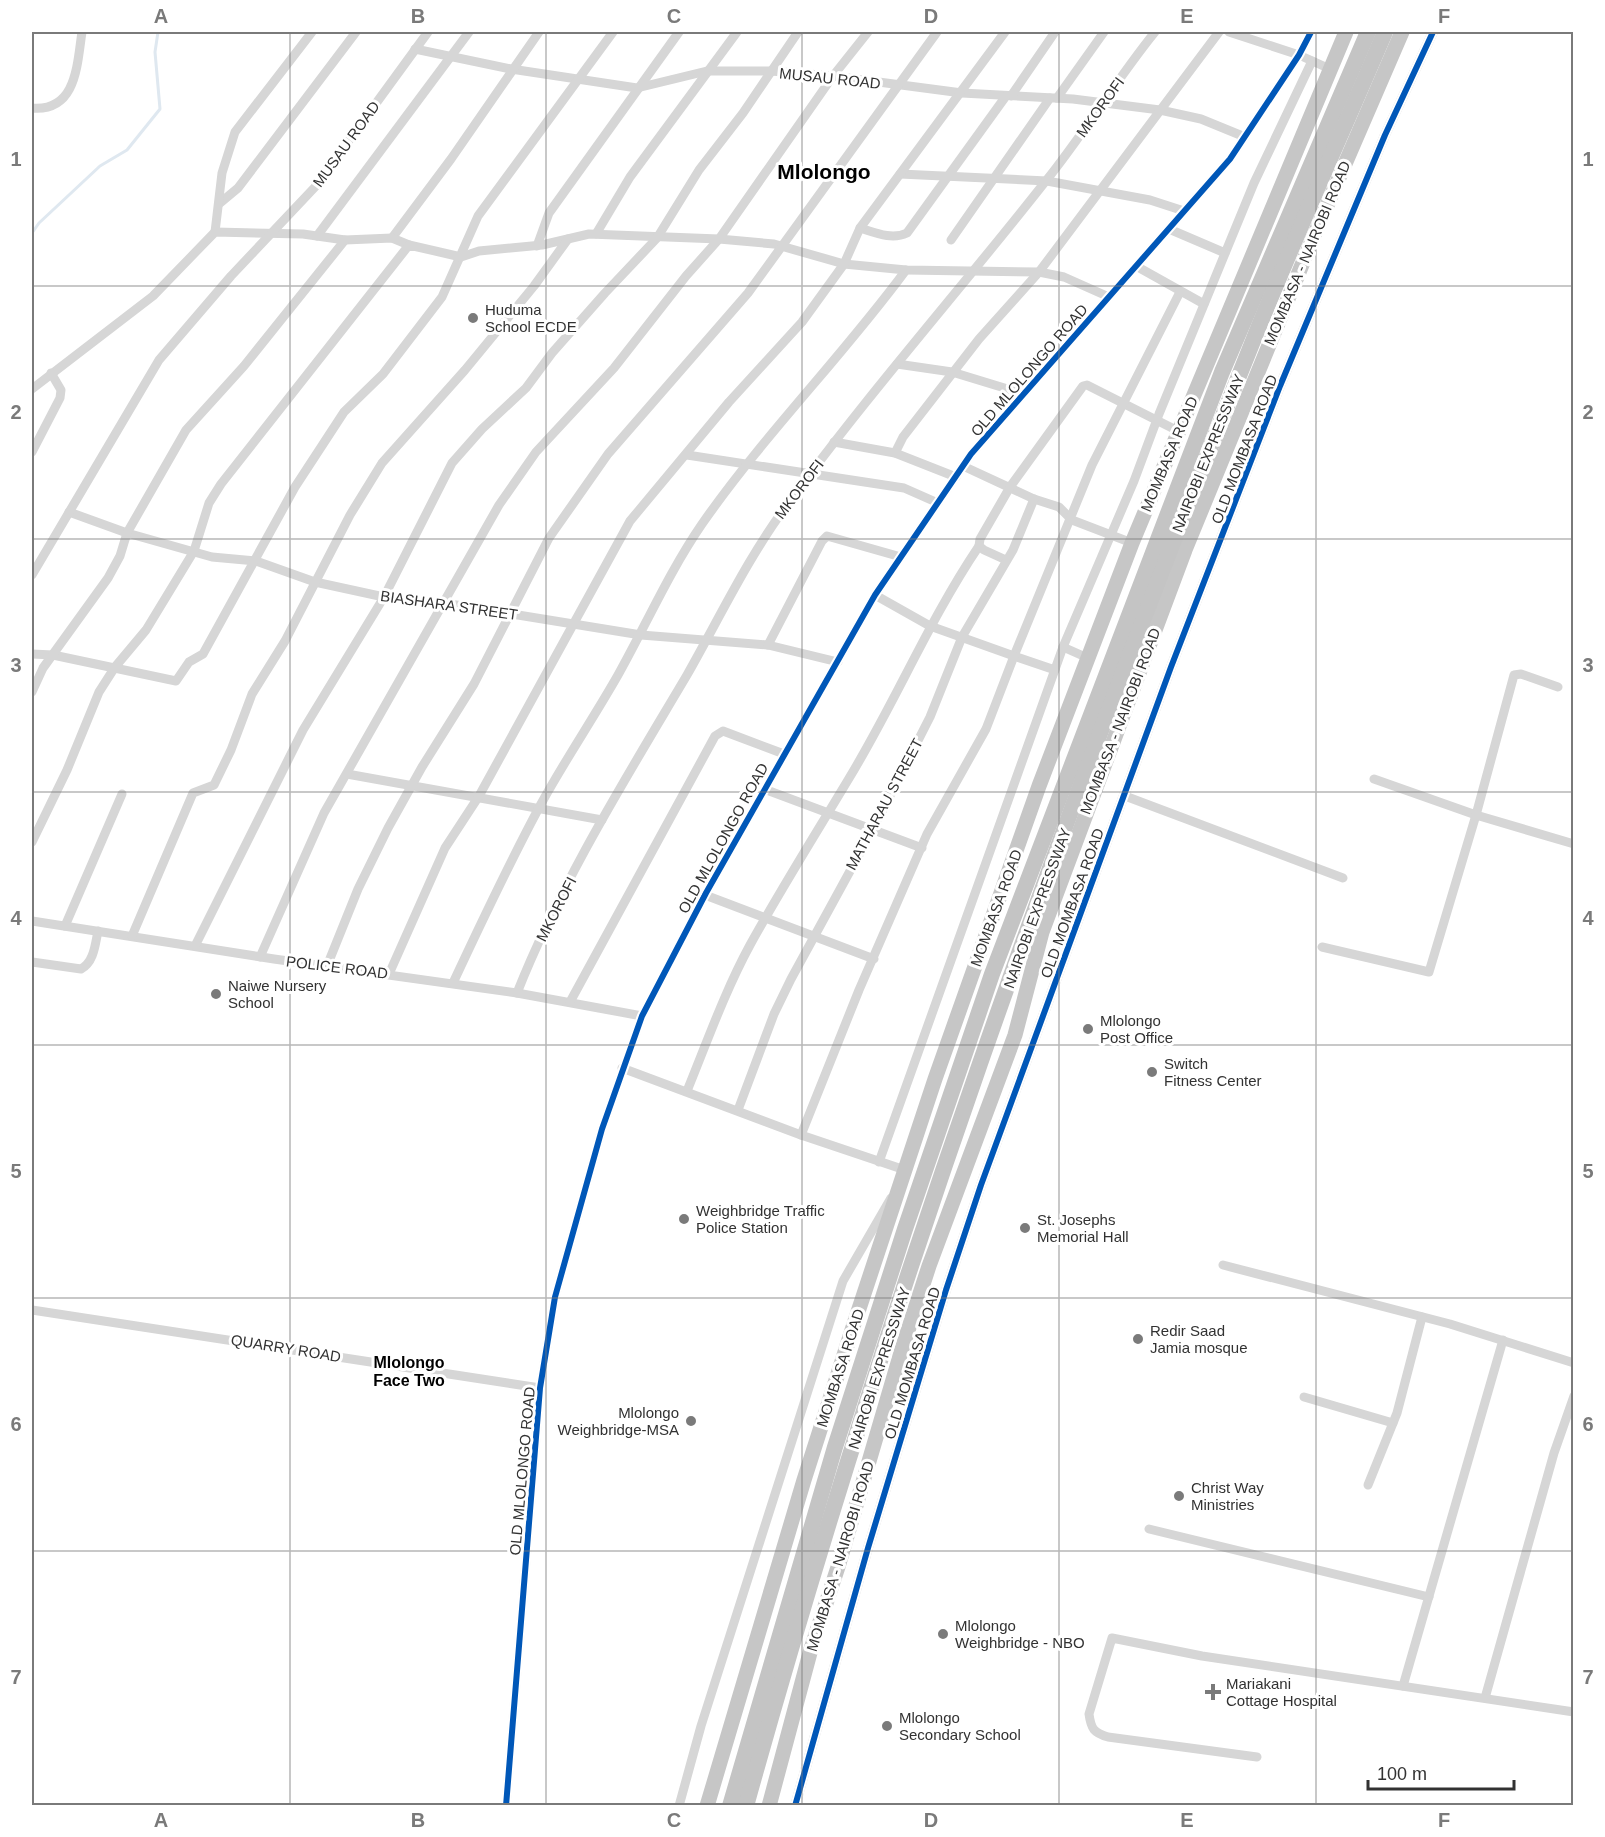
<svg xmlns="http://www.w3.org/2000/svg" width="1605" height="1837" viewBox="0 0 1605 1837" font-family="Arial,sans-serif">
  <style>
    .lines { fill: none; stroke-linecap: round; stroke-linejoin: round }
    .stream { stroke: #dfe8f0; stroke-width: 3 }
    .minor { stroke: #d6d6d6; stroke-width: 9 }
    .tertiary { stroke: #d6d6d6; stroke-width: 10 }
    .trunk { stroke: #c6c6c6; stroke-width: 15 }
    .motorway { stroke: #c4c4c4; stroke-width: 16 }
    .cycleway-casing { stroke: #fff; stroke-width: 10 }
    .cycleway { stroke: #0057b8; stroke-width: 6 }
    .grid { fill: none; stroke: #7a7a7a; stroke-width: 1.5; stroke-opacity: 0.55 }
    .poi-dot { fill: #7a7a7a; stroke: #fff; stroke-width: 2 }
    .labels { text-anchor: middle; dominant-baseline: central; stroke-width: 6; stroke-linejoin: round; paint-order: stroke }
    .street-label { font-size: 15px; fill: #323232; stroke: #fff }
    .poi-label { font-size: 15px; fill: #323232; stroke: #fff; text-anchor: start }
    .neighbourhood-label { font-size: 16px; font-weight: bold; fill: #000; stroke: #fff }
    .district-label { font-size: 21px; font-weight: bold; fill: #000; stroke: #fff }
    .neatline { fill: none; stroke: #7a7a7a; stroke-width: 2 }
    .grid-label { font-size: 20px; text-anchor: middle; font-weight: bold; fill: #7a7a7a }
  </style>
  <rect width="100%" height="100%" fill="#fff"/>
  <g class="lines">
    <polyline class="stream" points="32,233 39,223 100,166 127,150 160,109 155,52 158,32"/>
    <g class="minor">
      <polyline points="1229,32 1299,55 1330,69"/>
      <polyline points="415,49 511,69 637,88 707,71 771,71 833,76 962,93 1073,99 1160,110 1201,119 1245,137"/>
      <polyline points="1011,96 1055,32"/>
      <polyline points="1057,98 1104,32"/>
      <path d="M 32,108 C 77,112 77,64 82,32"/>
      <polyline points="900,174 1047,181 1150,200 1184,211"/>
      <polyline points="220,203 238,188 356,32"/>
      <path d="M 860,228 C 876,233 892,240 907,233 L 1006,96"/>
      <polyline points="1169,229 1225,253"/>
      <polyline points="215,232 222,173 235,132 312,32"/>
      <polyline points="596,234 630,177 737,32"/>
      <polyline points="317,236 469,32"/>
      <polyline points="392,238 451,159 539,32"/>
      <polyline points="951,240 1050,98"/>
      <polyline points="537,246 549,213 679,32"/>
      <polyline points="1136,266 1204,304"/>
      <polyline points="897,364 952,372 1024,394"/>
      <polyline points="32,389 153,296 215,232 303,234 345,240 392,238 409,245"/>
      <polyline points="834,442 895,453 956,477"/>
      <polyline points="32,452 60,398 61,390 51,373"/>
      <polyline points="895,453 903,437 979,339 1039,272 1219,32"/>
      <polyline points="687,455 904,488 938,503"/>
      <polyline points="963,466 1034,499 1059,507 1072,520 1132,543"/>
      <polyline points="69,512 127,533 212,557 256,561 315,582 384,597 444,603 641,635 768,645 838,662"/>
      <polyline points="1006,560 984,550 979,546 980,539 1010,487 1083,386 1087,385 1178,431"/>
      <polyline points="32,575 159,360 231,276 315,187 428,32"/>
      <polyline points="768,645 822,541 827,536 901,557"/>
      <polyline points="1063,647 1090,659"/>
      <polyline points="32,654 53,655 176,681 189,662 203,654 295,487 344,412 383,374 442,297 478,216 613,32"/>
      <polyline points="1055,670 1014,656 1092,465 1180,292"/>
      <polyline points="32,692 43,668 108,578 120,556 127,533 186,430 244,366 345,240"/>
      <polyline points="347,774 602,820"/>
      <polyline points="1374,779 1476,815 1514,675 1521,674 1558,687"/>
      <polyline points="764,789 922,848"/>
      <polyline points="1125,796 1343,878"/>
      <polyline points="32,842 67,770 99,692 115,667 146,630 194,551 209,503 221,484 409,245 461,257 479,251 542,245 589,234 719,239 774,244 844,264 906,270 1039,272 1064,277 1109,297"/>
      <polyline points="705,895 874,959"/>
      <polyline points="32,921 274,959 517,993 642,1016"/>
      <polyline points="65,926 122,794"/>
      <polyline points="132,936 193,793 214,785 231,750 252,694 285,641 350,515 382,463 465,370 534,286 568,239"/>
      <polyline points="195,946 303,730 384,597 452,463 482,429 526,388 552,353 605,293 657,238 699,170 743,113 798,32"/>
      <polyline points="1322,947 1429,972 1476,815 1574,844"/>
      <polyline points="260,957 324,813 499,505 536,452 614,368 686,276 719,239 833,76 868,32"/>
      <path d="M 32,962 L 81,969 C 94,962 95,945 98,931"/>
      <polyline points="327,966 358,889 388,828 422,767 474,684 549,538 608,454 748,293 937,32"/>
      <polyline points="389,974 445,848 479,796 630,521 729,402 802,322 844,264 860,228 1005,32"/>
      <path d="M 453,983 C 481,923 509,863 541,804 C 565,760 593,719 618,675 C 646,625 669,572 702,524 C 764,435 842,357 906,270"/>
      <path d="M 517,993 C 561,882 626,778 687,675 C 720,617 747,559 787,505 C 868,394 960,290 1045,182 C 1084,134 1116,80 1155,32"/>
      <polyline points="570,1002 715,736 723,731 784,754"/>
      <polyline points="622,1068 801,1135 905,1170"/>
      <path d="M 687,1091 C 707,1042 725,991 750,945 C 781,889 815,835 848,780 C 895,703 929,620 979,546"/>
      <polyline points="738,1110 774,1014 791,979 873,829 930,717 962,637 1013,550 1034,499"/>
      <polyline points="801,1135 859,990 927,834 986,729 1014,656 930,626 875,595"/>
      <polyline points="879,1162 1063,647 1134,481 1159,414 1254,183 1312,61"/>
      <polyline points="1223,1265 1450,1324 1574,1363"/>
      <polyline points="32,1310 540,1388"/>
      <polyline points="1304,1397 1393,1423"/>
      <polyline points="1368,1485 1397,1413 1422,1317"/>
      <polyline points="1149,1529 1429,1597"/>
      <polyline points="1403,1686 1503,1340"/>
      <polyline points="1485,1698 1554,1453 1574,1396"/>
      <path d="M 1257,1757 L 1108,1737 C 1094,1733 1091,1729 1089,1714 L 1112,1638 L 1202,1656 L 1574,1712"/>
      <polyline points="506,1806 540,1388 555,1297 602,1129 642,1016 706,893 875,595 971,454 1230,159 1299,55 1311,32"/>
      <polyline points="679,1806 701,1726 843,1281 891,1198"/>
    </g>
    <polyline class="tertiary" points="795,1806 868,1548 946,1290 981,1185 1171,667 1280,386 1385,135 1433,32"/>
    <g class="trunk">
      <polyline points="707,1806 804,1480 852,1330 935,1079 1039,786 1132,543 1346,32"/>
      <polyline points="769,1806 811,1649 838,1567 902,1349 929,1266 1015,1035 1042,932 1185,550 1313,238 1402,32"/>
    </g>
    <g class="motorway">
      <polyline points="730,1806 835,1447 905,1229 992,974 1222,372 1368,32"/>
      <path d="M 746,1806 C 885,1306 1061,817 1255,336 C 1296,234 1342,133 1385,32"/>
    </g>
    <g class="cycleway-casing">
      <g id="cycleway">
        <polyline points="506,1806 540,1388 555,1297 602,1129 642,1016 706,893 875,595 971,454 1230,159 1299,55 1311,32"/>
        <polyline points="795,1806 868,1548 946,1290 981,1185 1171,667 1280,386 1385,135 1433,32"/>
      </g>
    </g>
    <use href="#cycleway" class="cycleway"/>
  </g>
  <path class="grid" d="M 290,32 L 290,1806M 546,32 L 546,1806M 802,32 L 802,1806M 1059,32 L 1059,1806M 1316,32 L 1316,1806M 32,286 L 1574,286M 32,539 L 1574,539M 32,792 L 1574,792M 32,1045 L 1574,1045M 32,1298 L 1574,1298M 32,1551 L 1574,1551"/>
  <g class="poi-dot">
    <circle cx="473" cy="318" r="6"/>
    <circle cx="216" cy="994" r="6"/>
    <circle cx="1088" cy="1029" r="6"/>
    <circle cx="1152" cy="1072" r="6"/>
    <circle cx="684" cy="1219" r="6"/>
    <circle cx="1025" cy="1228" r="6"/>
    <circle cx="1138" cy="1339" r="6"/>
    <circle cx="691" cy="1421" r="6"/>
    <circle cx="1179" cy="1496" r="6"/>
    <circle cx="943" cy="1634" r="6"/>
    <path d="M1210 1683h6v6h6v6h-6v6h-6v-6h-6v-6h6z"/>
    <circle cx="887" cy="1726" r="6"/>
  </g>
  <g class="labels">
    <g class="street-label">
      <text transform="translate(830 78) rotate(6)">MUSAU ROAD</text>
      <text transform="translate(1100 107) rotate(-54)">MKOROFI</text>
      <text transform="translate(346 144) rotate(-54)">MUSAU ROAD</text>
      <text transform="translate(1307 253) rotate(-67)">MOMBASA - NAIROBI ROAD</text>
      <text transform="translate(1029 370) rotate(-49)">OLD MLOLONGO ROAD</text>
      <text transform="translate(1244 449) rotate(-69)">OLD MOMBASA ROAD</text>
      <text transform="translate(1208 453) rotate(-68)">NAIROBI EXPRESSWAY</text>
      <text transform="translate(1169 454) rotate(-67)">MOMBASA ROAD</text>
      <text transform="translate(799 489) rotate(-53)">MKOROFI</text>
      <text transform="translate(449 605) rotate(8)">BIASHARA STREET</text>
      <text transform="translate(1120 721) rotate(-69)">MOMBASA - NAIROBI ROAD</text>
      <text transform="translate(884 804) rotate(-62)">MATHARAU STREET</text>
      <text transform="translate(723 838) rotate(-61)">OLD MLOLONGO ROAD</text>
      <text transform="translate(1072 903) rotate(-70)">OLD MOMBASA ROAD</text>
      <text transform="translate(996 908) rotate(-70)">MOMBASA ROAD</text>
      <text transform="translate(1037 908) rotate(-70)">NAIROBI EXPRESSWAY</text>
      <text transform="translate(556 909) rotate(-63)">MKOROFI</text>
      <text transform="translate(337 967) rotate(7)">POLICE ROAD</text>
      <text transform="translate(286 1348) rotate(9)">QUARRY ROAD</text>
      <text transform="translate(912 1363) rotate(-73)">OLD MOMBASA ROAD</text>
      <text transform="translate(840 1368) rotate(-72)">MOMBASA ROAD</text>
      <text transform="translate(879 1368) rotate(-72)">NAIROBI EXPRESSWAY</text>
      <text transform="translate(522 1471) rotate(-85)">OLD MLOLONGO ROAD</text>
      <text transform="translate(840 1556) rotate(-73)">MOMBASA - NAIROBI ROAD</text>
    </g>
    <g class="poi-label">
      <text x="485" y="309">Huduma<tspan x="485" dy="17">School ECDE</tspan></text>
      <text x="228" y="985">Naiwe Nursery<tspan x="228" dy="17">School</tspan></text>
      <text x="1100" y="1020">Mlolongo<tspan x="1100" dy="17">Post Office</tspan></text>
      <text x="1164" y="1063">Switch<tspan x="1164" dy="17">Fitness Center</tspan></text>
      <text x="696" y="1210">Weighbridge Traffic<tspan x="696" dy="17">Police Station</tspan></text>
      <text x="1037" y="1219">St. Josephs<tspan x="1037" dy="17">Memorial Hall</tspan></text>
      <text x="1150" y="1330">Redir Saad<tspan x="1150" dy="17">Jamia mosque</tspan></text>
      <text x="679" y="1412" text-anchor="end">Mlolongo<tspan x="679" dy="17">Weighbridge-MSA</tspan></text>
      <text x="1191" y="1487">Christ Way<tspan x="1191" dy="17">Ministries</tspan></text>
      <text x="955" y="1625">Mlolongo<tspan x="955" dy="17">Weighbridge - NBO</tspan></text>
      <text x="1226" y="1683">Mariakani<tspan x="1226" dy="17">Cottage Hospital</tspan></text>
      <text x="899" y="1717">Mlolongo<tspan x="899" dy="17">Secondary School</tspan></text>
    </g>
    <g class="neighbourhood-label">
      <text x="409" y="1362">Mlolongo<tspan x="409" dy="18">Face Two</tspan></text>
    </g>
    <g class="district-label">
      <text x="824" y="171">Mlolongo</text>
    </g>
  </g>
  <rect width="1605" height="1837" fill="none" stroke="#ffffff" stroke-width="66"/>
  <path d="M1368 1780v9h146v-9" fill="none" stroke="#323232" stroke-width="3"/>
  <text x="1377" y="1780" font-size="18" fill="#323232" stroke="#ffffff" stroke-width="4.5" paint-order="stroke">100 m</text>
  <rect x="33" y="33" width="1539" height="1771" class="neatline"/>
  <g class="grid-label">
    <text x="161" y="23">A</text>
    <text x="418" y="23">B</text>
    <text x="674" y="23">C</text>
    <text x="931" y="23">D</text>
    <text x="1187" y="23">E</text>
    <text x="1444" y="23">F</text>
    <text x="16" y="166">1</text>
    <text x="1588" y="166">1</text>
    <text x="16" y="419">2</text>
    <text x="1588" y="419">2</text>
    <text x="16" y="672">3</text>
    <text x="1588" y="672">3</text>
    <text x="16" y="925">4</text>
    <text x="1588" y="925">4</text>
    <text x="16" y="1178">5</text>
    <text x="1588" y="1178">5</text>
    <text x="16" y="1431">6</text>
    <text x="1588" y="1431">6</text>
    <text x="16" y="1684">7</text>
    <text x="1588" y="1684">7</text>
    <text x="161" y="1827">A</text>
    <text x="418" y="1827">B</text>
    <text x="674" y="1827">C</text>
    <text x="931" y="1827">D</text>
    <text x="1187" y="1827">E</text>
    <text x="1444" y="1827">F</text>
  </g>
</svg>
